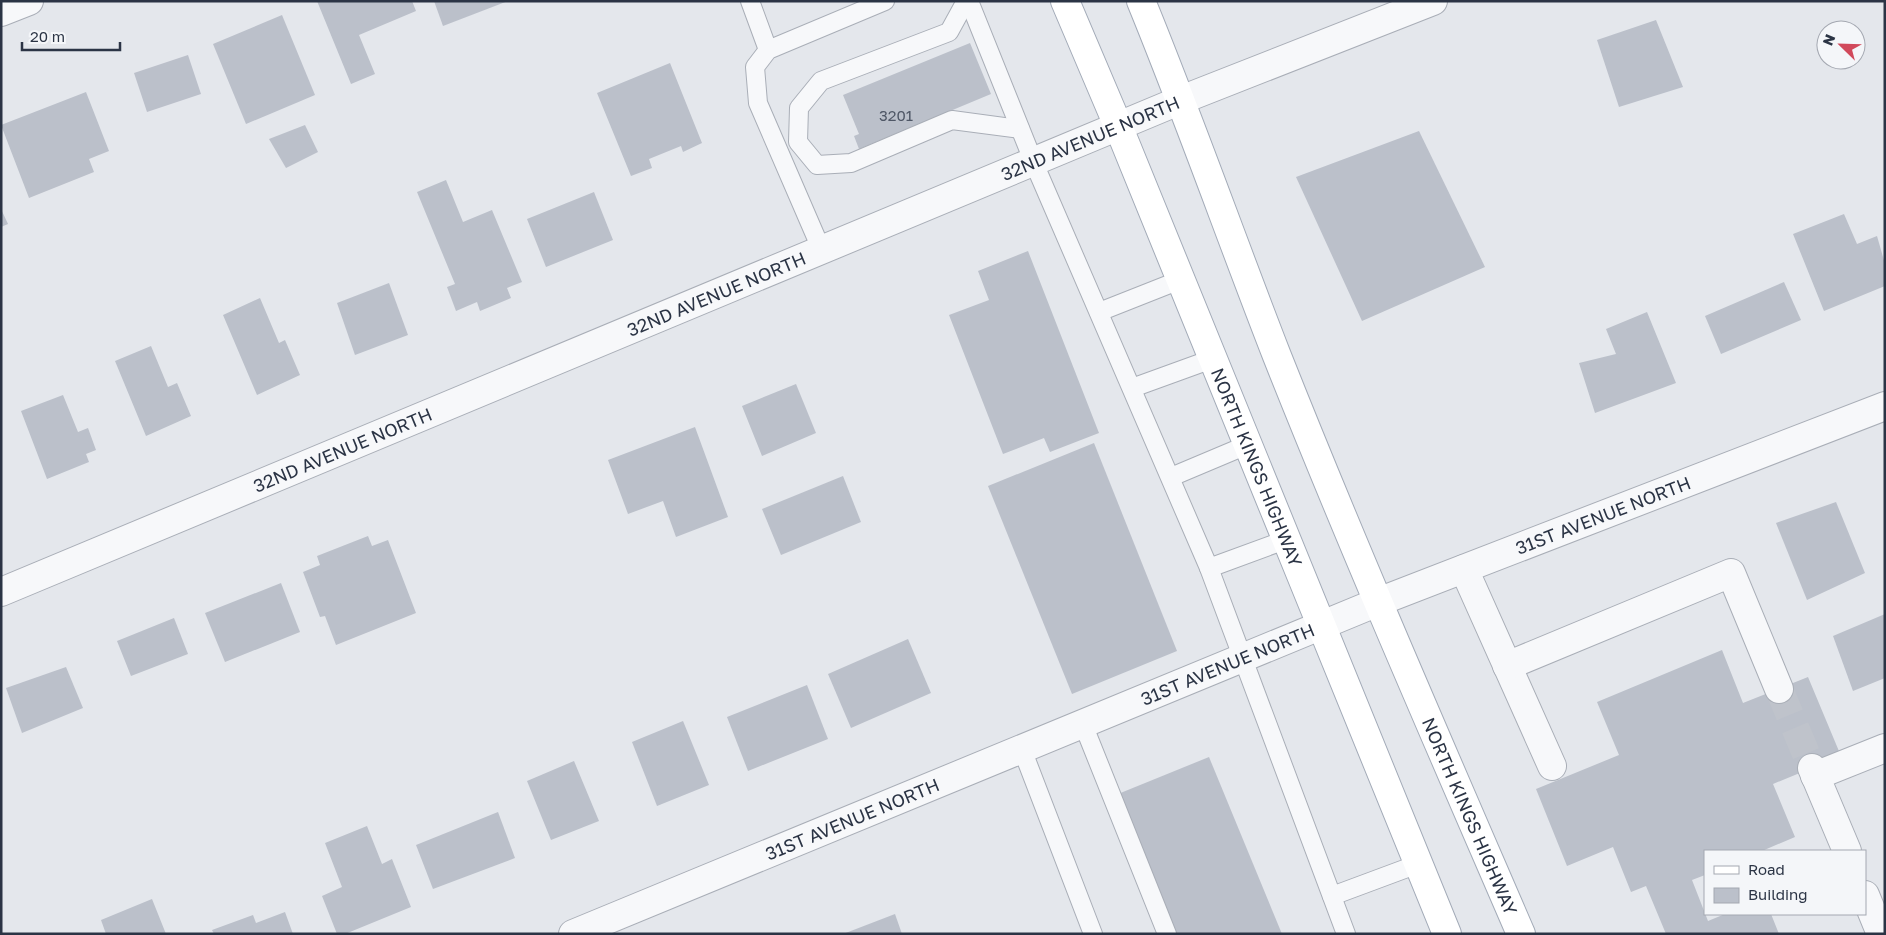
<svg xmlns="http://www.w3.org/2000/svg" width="1886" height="935" viewBox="0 0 1886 935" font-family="'Golos Text',sans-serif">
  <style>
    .building { fill: #bbc0ca }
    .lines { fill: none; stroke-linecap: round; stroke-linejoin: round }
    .street-tunnel { stroke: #bfc3cb; stroke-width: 28; stroke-dasharray: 28 14; stroke-linecap: butt }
    .lane-casing { stroke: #a9aeb7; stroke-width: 20 }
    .street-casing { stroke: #a9aeb7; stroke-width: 30 }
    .primary-casing { stroke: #a3abb8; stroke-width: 30 }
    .lane { stroke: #f7f8fa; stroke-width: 18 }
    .street { stroke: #f7f8fa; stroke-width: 28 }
    .primary { stroke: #fff; stroke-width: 28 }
    .labels { text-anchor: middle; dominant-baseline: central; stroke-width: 4; stroke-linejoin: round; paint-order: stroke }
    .number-label { font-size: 15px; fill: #4f5766 }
    .street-label { font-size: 18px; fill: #2b3445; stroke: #f4f6f9 }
  </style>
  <rect width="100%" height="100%" fill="#e4e7ec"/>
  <g class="building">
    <polygon points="317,1 412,1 416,11 359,35 375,74 351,84"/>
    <polygon points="434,1 508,1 443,26"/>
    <polygon points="282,15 315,95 246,124 213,44"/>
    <polygon points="1656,20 1683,87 1619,107 1597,40"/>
    <polygon points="970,43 991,94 859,149 854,136 859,134 843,95"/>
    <polygon points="188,55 201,94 147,112 134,73"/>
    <polygon points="670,63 702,143 683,152 681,146 649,159 652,168 631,176 597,93"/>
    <polygon points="86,92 109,151 89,159 94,172 29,198 1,125"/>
    <polygon points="305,125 318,152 286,168 269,139"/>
    <polygon points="1419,131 1485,267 1362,321 1296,177"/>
    <polygon points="446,180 463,222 492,210 522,282 507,288 511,298 480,311 477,302 456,311 447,287 455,284 417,192"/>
    <polygon points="594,192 613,240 546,267 527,219"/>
    <polygon points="1,209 8,224 1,227"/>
    <polygon points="1844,214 1857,244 1877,236 1885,264 1885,286 1824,311 1793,234"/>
    <polygon points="1028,251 1099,433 1050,452 1044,438 1003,454 949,315 989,300 978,271"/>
    <polygon points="1784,282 1801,320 1721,354 1705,316"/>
    <polygon points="389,283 408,335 355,355 337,303"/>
    <polygon points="260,298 279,343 285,340 300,375 257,395 223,315"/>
    <polygon points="1647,312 1676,383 1595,413 1579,363 1616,354 1606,329"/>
    <polygon points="151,346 168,387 177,383 191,416 146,436 115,361"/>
    <polygon points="796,384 816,433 762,456 742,406"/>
    <polygon points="63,395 78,432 88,428 96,450 86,454 89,462 47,479 21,411"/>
    <polygon points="695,427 728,517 676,537 663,501 628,514 608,460"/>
    <polygon points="1094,443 1177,651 1072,694 988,486"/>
    <polygon points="843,476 861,522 781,555 762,509"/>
    <polygon points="1836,502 1865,573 1807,600 1776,523"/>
    <polygon points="368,536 372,546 388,540 416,613 336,645 325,616 320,617 303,572 320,565 317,556"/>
    <polygon points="281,583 300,632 225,662 205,613"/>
    <polygon points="1885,614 1885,678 1853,691 1833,636"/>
    <polygon points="174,618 188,654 131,676 117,641"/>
    <polygon points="908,639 931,693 851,728 828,674"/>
    <polygon points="1722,650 1743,703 1808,677 1841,756 1773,784 1795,837 1762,851 1705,851 1705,875 1692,880 1708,921 1725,914 1771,914 1779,934 1666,934 1646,886 1631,892 1613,847 1567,866 1536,789 1619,755 1597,702"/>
    <polygon points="66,667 83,708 22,733 6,688"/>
    <polygon points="807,685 828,739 748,771 727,717"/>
    <polygon points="683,721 709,785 657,806 632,742"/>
    <polygon points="1209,757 1282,934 1174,934 1118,794"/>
    <polygon points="574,761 599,821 551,840 527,781"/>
    <polygon points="498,812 515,858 433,889 416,845"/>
    <polygon points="367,826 382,864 392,859 411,907 345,934 337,934 322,896 342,887 325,843"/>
    <polygon points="152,899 166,934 106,934 101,920"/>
    <polygon points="285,912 293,934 214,934 212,930 253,915 256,923"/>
    <polygon points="895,914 902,934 843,934"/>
  </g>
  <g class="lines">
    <polyline class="street-tunnel" points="1779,689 1812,768"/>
    <g class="lane-casing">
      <g id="lane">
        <polyline points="750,1 768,50"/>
        <polyline points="966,1 949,32 821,81 799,108 798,142 817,165 851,163 952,120 1020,129"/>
        <polyline points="969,1 1034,163 1209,568 1346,934"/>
        <polyline points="822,251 758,103 755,67 768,50 885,1"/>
        <polyline points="1099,312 1180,280"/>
        <polyline points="1132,388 1212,359"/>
        <polyline points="1171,477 1247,445"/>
        <polyline points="1209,568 1285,540"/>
        <polyline points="1083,724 1167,934"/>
        <polyline points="1022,749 1093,934"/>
        <polyline points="1332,896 1418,864"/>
      </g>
    </g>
    <g class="street-casing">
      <g id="street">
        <polyline points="1,12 29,1"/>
        <polyline points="1464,569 1552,766"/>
        <path id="s1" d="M 1,592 L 1181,100 L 1433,1"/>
        <polyline points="1507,666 1731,573 1779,689"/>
        <polyline points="1812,768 1847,851"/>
        <polyline points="1815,776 1885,748"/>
        <polyline points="1865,895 1881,934"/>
        <path id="s2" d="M 573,934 L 1378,602 L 1885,406"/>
      </g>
    </g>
    <g class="primary-casing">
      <g id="primary">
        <path id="s3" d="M 1065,1 L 1119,128 L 1447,934"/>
        <path id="s4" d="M 1141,1 C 1189,118 1231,238 1277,356 C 1354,550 1438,742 1521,934"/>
      </g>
    </g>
    <use href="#lane" class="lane"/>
    <use href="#street" class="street"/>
    <use href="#primary" class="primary"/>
  </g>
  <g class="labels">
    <g class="number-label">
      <text x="896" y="115">3201</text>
    </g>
    <g class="street-label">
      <text stroke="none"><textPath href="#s1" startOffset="1180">32ND AVENUE NORTH</textPath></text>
      <text stroke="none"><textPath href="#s1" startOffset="775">32ND AVENUE NORTH</textPath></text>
      <text stroke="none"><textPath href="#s1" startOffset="370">32ND AVENUE NORTH</textPath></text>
      <text stroke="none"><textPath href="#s3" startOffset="504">NORTH KINGS HIGHWAY</textPath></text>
      <text stroke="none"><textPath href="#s2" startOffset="1112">31ST AVENUE NORTH</textPath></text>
      <text stroke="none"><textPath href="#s2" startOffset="708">31ST AVENUE NORTH</textPath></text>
      <text stroke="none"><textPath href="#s4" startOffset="879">NORTH KINGS HIGHWAY</textPath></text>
      <text stroke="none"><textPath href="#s2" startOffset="302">31ST AVENUE NORTH</textPath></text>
    </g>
  </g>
  <rect width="1886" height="935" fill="none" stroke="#2b3445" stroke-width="5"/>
  <rect x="1704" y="850" width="162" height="65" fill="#f4f6f9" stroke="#a4a8b1"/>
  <rect x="1714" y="866" width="25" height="8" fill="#ffffff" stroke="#a4a8b1"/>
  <text x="1748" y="875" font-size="15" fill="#2b3445">Road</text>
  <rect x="1714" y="888" width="25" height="15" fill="#bbc0ca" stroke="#a4a8b1"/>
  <text x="1748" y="900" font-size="15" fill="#2b3445">Building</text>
  <g transform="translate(1841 45) rotate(293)"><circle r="24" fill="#f4f6f9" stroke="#a4a8b1"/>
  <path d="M0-4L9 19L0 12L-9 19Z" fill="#d1495b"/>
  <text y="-8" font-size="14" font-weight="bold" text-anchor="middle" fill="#2b3445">N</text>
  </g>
  <path d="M22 42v8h98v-8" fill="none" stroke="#2b3445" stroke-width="2.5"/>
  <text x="30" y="42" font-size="15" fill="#2b3445" stroke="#f4f6f9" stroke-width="4" paint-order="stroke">20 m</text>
</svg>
